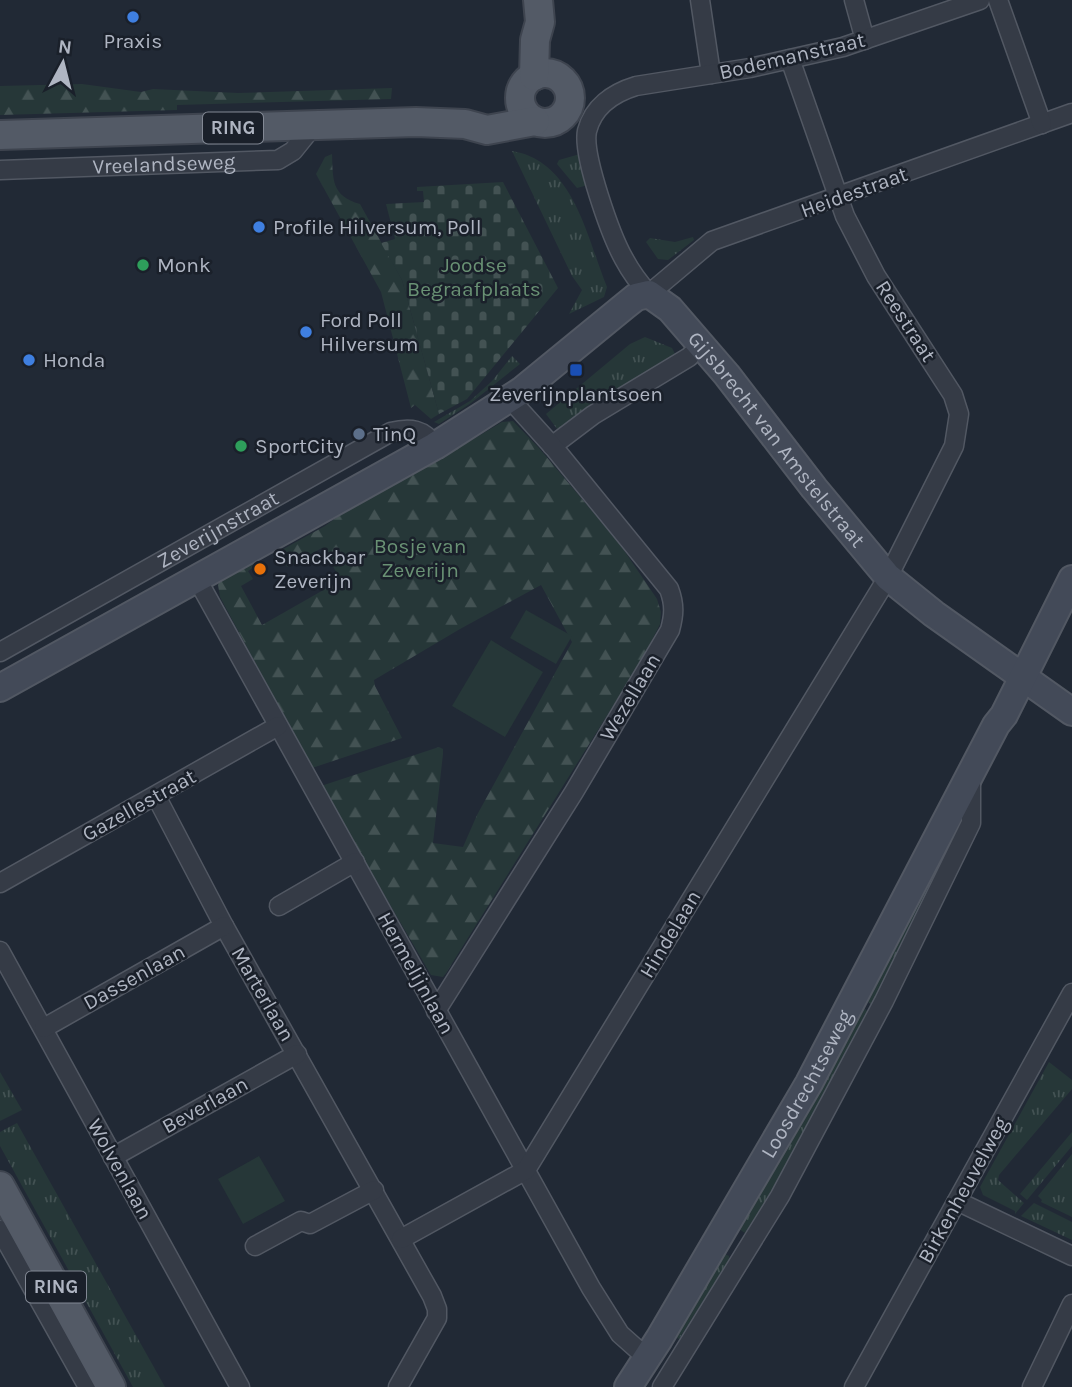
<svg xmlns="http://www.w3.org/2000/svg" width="1072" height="1387" viewBox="0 0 1072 1387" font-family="Karla,sans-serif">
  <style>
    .grass { fill: url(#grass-tufts) }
    .forest { fill: url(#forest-firs) }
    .cemetery { fill: url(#cemetery-stones) }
    .garden { fill: #263738 }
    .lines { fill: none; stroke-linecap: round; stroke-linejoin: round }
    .street-casing { stroke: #525863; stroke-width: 21 }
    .secondary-casing { stroke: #525863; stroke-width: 30 }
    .primary-casing { stroke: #3e444f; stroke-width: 32 }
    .street { stroke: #353b46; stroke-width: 18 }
    .secondary { stroke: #434a58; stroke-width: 26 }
    .primary { stroke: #535a66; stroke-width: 28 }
    .shop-dot { fill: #3f7fe0; stroke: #1a202a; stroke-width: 2.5 }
    .leisure-dot { fill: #2e9e5b; stroke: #1a202a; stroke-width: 2.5 }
    .transit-dot { fill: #1a4fb4; stroke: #1a202a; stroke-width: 2.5 }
    .service-dot { fill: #5c6f8a; stroke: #1a202a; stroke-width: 2.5 }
    .food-dot { fill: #e8710a; stroke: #1a202a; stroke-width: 2.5 }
    .labels { text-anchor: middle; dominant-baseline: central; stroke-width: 5; stroke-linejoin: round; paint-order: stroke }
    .shield { fill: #1a202a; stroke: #828894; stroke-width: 2 }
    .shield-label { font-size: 19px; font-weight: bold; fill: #afb5c2 }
    .poi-label { font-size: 21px; fill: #afb5c2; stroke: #1a202a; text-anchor: start }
    .street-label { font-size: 21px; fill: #afb5c2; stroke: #1a202a }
    .park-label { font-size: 21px; fill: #699174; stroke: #1a202a }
  </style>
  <defs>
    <pattern id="grass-tufts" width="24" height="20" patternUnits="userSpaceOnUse" patternTransform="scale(1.75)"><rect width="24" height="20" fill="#263738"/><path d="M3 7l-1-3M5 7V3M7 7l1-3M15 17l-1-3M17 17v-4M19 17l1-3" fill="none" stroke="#435253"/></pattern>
    <pattern id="forest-firs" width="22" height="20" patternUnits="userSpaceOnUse" patternTransform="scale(1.75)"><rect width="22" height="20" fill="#263738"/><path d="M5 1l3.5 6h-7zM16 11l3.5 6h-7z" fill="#435253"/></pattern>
    <pattern id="cemetery-stones" width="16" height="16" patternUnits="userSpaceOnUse" patternTransform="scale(1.75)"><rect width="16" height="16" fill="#263738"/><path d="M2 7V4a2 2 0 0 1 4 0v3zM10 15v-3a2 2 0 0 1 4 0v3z" fill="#435253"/></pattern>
  </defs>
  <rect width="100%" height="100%" fill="#212935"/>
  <g class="grass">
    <path d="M 512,151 C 574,161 587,238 607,287 L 604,297 L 569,314 L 582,290 L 572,276 Z"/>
    <polygon points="580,154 588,185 577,188 557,164 559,160"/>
    <polygon points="693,237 694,240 668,260 658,259 646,242 650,238 675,242"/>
    <polygon points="645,337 672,348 676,356 560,433 546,414 630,344"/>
    <polygon points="512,356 520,364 471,403 439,424 434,422 470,401 492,381"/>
    <polygon points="959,824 962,826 876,1007 863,999"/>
    <polygon points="859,1006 871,1013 803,1140 748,1235 736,1227"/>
    <polygon points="1049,1062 1072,1080 1072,1089 999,1175 998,1180 1024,1203 1015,1214 1015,1211 983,1195 980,1187"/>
    <polygon points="0,1072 22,1110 0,1121"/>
    <polygon points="17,1123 165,1387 133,1387 0,1146 0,1132"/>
    <polygon points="1072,1132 1072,1146 1027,1200 1020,1194"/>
    <polygon points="1072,1154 1072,1217 1041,1202 1042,1200 1038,1196"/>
    <polygon points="1034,1203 1072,1222 1072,1240 1021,1216"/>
    <polygon points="721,1252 729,1256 729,1260 679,1339 674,1336"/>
  </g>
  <g class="forest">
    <polygon points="82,84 141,92 153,89 238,93 392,88 391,99 177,105 177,110 0,115 0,86"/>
    <path d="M 332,154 C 333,179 331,196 360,204 L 402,280 L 439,414 L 431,419 L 415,405 L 411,408 L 381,292 L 316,174 L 325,157 Z"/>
    <polygon points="513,421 539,448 619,543 657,599 661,612 660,624 643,658 446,973 443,977 431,975 321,786 439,747 443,749 443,754 433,843 463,847 477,815 572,642 541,585 460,629 374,680 375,686 402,738 312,768 220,597 218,585 220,579 253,559 259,564 248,571 253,579 241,586 262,625 341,580 322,548 287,567 278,552 325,526 374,490 472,440 502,422"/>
  </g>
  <polygon class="cemetery" points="503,182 558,288 467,399 439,414 402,280 381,243 395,239 386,204 424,202 423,191 417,191 417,187"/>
  <g class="garden">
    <polygon points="526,610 572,636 556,664 510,638"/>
    <polygon points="491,640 543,672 505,737 452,706"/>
    <polygon points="259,1156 285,1201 243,1224 218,1179"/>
  </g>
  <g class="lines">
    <g class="street-casing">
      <g id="street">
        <polyline points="700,0 711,74"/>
        <polyline points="854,0 865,40"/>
        <path d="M 980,0 L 843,47 L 750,68 L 636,86 C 613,93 593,107 587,131 C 582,155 611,236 624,259 C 631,272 639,283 649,294 L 712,241 L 1072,113"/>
        <polyline points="998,0 1042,124"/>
        <path id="s1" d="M 0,170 L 278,160 L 293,151 L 314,125"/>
        <polyline points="552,446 593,415 689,357 700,346"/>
        <polyline points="197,579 591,1288 620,1334 647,1358"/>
        <path id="s2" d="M 0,652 L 391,432 C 410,427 424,429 435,446"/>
        <polyline points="156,796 224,926 432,1296 437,1309 437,1318 398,1387"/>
        <polyline points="0,883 278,726"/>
        <polyline points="279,906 355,862"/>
        <polyline points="0,951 240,1387"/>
        <path d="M 436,1011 L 574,792 L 670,630 C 674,615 675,605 669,589 L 555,449 L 509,398"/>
        <polyline points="44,1028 224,926"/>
        <polyline points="113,1157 297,1054"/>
        <polyline points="957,1201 1072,1256"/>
        <polyline points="0,1230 88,1387"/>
        <polyline points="401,1239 526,1170 888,577 954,446 959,414 953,395 876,276 845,216 790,59"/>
        <polyline points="255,1246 301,1221 310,1224 374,1190"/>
        <polyline points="662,1387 780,1196 884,1001 971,823 971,777"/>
        <polyline points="854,1387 1072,993"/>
        <polyline points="1032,1387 1072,1304"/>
      </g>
    </g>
    <g class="secondary-casing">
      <g id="secondary">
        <path id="s3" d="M 0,688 L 435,446 L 521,391 L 626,305 L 636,297 L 649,294 L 670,309 L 727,375 L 814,488 L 888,577 L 934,614 L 1072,712"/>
        <path id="s4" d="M 628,1387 L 659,1339 L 809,1083 L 996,725 L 1004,715 L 1072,579"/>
      </g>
    </g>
    <g class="primary-casing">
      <g id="primary">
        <circle cx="545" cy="98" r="25"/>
        <polyline points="534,76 535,40 540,22 538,0"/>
        <polyline points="0,135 416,122 465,124 487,130 535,121"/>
        <polyline points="0,1186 111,1387"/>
      </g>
    </g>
    <use href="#street" class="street"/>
    <use href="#secondary" class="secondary"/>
    <use href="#primary" class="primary"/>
  </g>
  <g class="shop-dot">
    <circle cx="133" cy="17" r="7"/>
    <circle cx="259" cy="227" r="7"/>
    <circle cx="306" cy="332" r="7"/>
    <circle cx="29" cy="360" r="7"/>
  </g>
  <g class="leisure-dot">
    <circle cx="143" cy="265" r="7"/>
    <circle cx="241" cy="446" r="7"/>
  </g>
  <rect class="transit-dot" x="569" y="363" width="14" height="14" rx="3.5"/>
  <circle class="service-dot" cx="359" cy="434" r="7"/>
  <circle class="food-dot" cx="260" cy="569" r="7"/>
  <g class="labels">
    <g class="shield">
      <rect x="203" y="112.5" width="60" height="31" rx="5"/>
      <rect x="26" y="1271.5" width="60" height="31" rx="5"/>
    </g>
    <g class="shield-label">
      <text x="233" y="128">RING</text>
      <text x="56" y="1287">RING</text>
    </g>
    <g class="poi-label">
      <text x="133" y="41" text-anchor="middle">Praxis</text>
      <text x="273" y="227">Profile Hilversum, Poll</text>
      <text x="157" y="265">Monk</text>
      <text x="320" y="320">Ford Poll<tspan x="320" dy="24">Hilversum</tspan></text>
      <text x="43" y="360">Honda</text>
      <text x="576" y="394" text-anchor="middle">Zeverijnplantsoen</text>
      <text x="373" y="434">TinQ</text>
      <text x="255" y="446">SportCity</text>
      <text x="274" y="557">Snackbar<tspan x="274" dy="24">Zeverijn</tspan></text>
    </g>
    <g class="street-label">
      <text transform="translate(792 56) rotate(-13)">Bodemanstraat</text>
      <text stroke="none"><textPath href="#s1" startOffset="164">Vreelandseweg</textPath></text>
      <text transform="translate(854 192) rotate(-20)">Heidestraat</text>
      <text transform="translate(906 321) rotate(57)">Reestraat</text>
      <text stroke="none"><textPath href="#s3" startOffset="956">Gijsbrecht van Amstelstraat</textPath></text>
      <text stroke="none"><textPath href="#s2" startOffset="250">Zeverijnstraat</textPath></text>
      <text transform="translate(630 697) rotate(-59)">Wezellaan</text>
      <text transform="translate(139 805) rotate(-29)">Gazellestraat</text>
      <text transform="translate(670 934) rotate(-59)">Hindelaan</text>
      <text transform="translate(416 973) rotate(61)">Hermelijnlaan</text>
      <text transform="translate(134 977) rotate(-29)">Dassenlaan</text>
      <text transform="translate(263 994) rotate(60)">Marterlaan</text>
      <text stroke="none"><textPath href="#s4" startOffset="352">Loosdrechtseweg</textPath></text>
      <text transform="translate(205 1105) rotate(-29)">Beverlaan</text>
      <text transform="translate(120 1169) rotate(61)">Wolvenlaan</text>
      <text transform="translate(963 1190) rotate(-61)">Birkenheuvelweg</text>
    </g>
    <g class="park-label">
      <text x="474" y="265">Joodse<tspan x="474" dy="24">Begraafplaats</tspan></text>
      <text x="420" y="546">Bosje van<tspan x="420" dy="24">Zeverijn</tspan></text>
    </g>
  </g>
  <g transform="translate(63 63) rotate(7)" stroke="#1a202a" stroke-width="5" paint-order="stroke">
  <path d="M0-5L12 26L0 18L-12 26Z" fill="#afb5c2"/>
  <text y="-10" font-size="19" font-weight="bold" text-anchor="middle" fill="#afb5c2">N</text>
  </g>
</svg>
